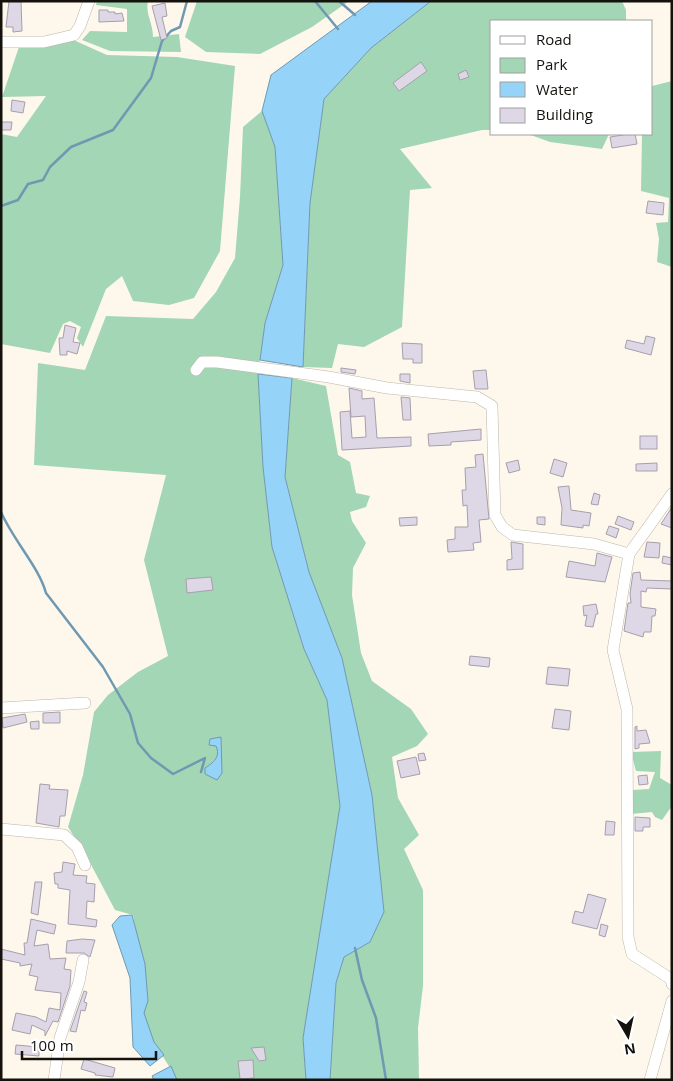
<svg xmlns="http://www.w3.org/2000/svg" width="673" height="1081" viewBox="0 0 673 1081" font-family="'Open Sans',sans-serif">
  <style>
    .green { fill: #a2d6b4 }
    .water { fill: #95d3f9; stroke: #6f99b2 }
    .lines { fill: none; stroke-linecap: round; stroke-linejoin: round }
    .stream { stroke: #6f99b2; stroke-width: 2.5 }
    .building { fill: #ded7e6; stroke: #a69fac }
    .minor-casing { stroke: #bdb6a8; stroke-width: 12 }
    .minor { stroke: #fff; stroke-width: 11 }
  </style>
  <rect width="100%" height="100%" fill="#fef8ec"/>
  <g class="green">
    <path d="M 97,1 L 148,1 C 145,14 153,22 153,37 L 179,34 L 181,52 L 110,51 L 82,40 L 90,31 L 127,32 L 127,9 L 96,5 Z"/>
    <polygon points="197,1 349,1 312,27 260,54 206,52 185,37"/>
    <polygon points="431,1 622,1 626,10 626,21 492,21 492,130 482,130 400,149 432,188 410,190 402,327 364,347 338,344 332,368 303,367 310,203 324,99 371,48"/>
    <polygon points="69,38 107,55 177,57 235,66 220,251 194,298 169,305 133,301 122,276 106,289 83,347 77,338 81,327 70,321 63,324 50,353 1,344 1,134 17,137 46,96 2,97 20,44"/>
    <polygon points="672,81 672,267 657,262 659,239 656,223 668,222 669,198 641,191 642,134 652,134 652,86"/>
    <path d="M 262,111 L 275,147 L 283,265 L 265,323 L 258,374 L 263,467 L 272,547 L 304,649 L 327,700 L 340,806 L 303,1038 L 306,1080 L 177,1080 C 169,1063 142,1030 144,1012 C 144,1008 147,1004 148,1000 L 133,915 L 115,910 L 87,857 L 68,827 L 83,775 L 94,712 L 108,695 L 138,672 L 168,656 L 144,560 L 166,475 L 34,465 L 38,363 L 85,370 L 106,316 L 193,319 L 216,292 L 235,258 L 240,197 L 243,127 Z"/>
    <polygon points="528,134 609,134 602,149 550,142"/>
    <polygon points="292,378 326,386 338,455 350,462 356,493 370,496 366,507 350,512 352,521 366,543 353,568 352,595 361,653 372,681 411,709 428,734 417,746 392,757 398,798 419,835 404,849 423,890 423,986 418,1028 419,1080 330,1080 336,983 344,957 370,942 384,912 372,795 342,658 309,572 285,477"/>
    <polygon points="661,751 660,778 672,785 672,806 662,820 655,817 652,812 631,814 632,790 649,789 655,772 636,771 631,752"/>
  </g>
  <g class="water">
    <polygon points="372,1 431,1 371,48 324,99 310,203 303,367 260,360 265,323 283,265 275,147 262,111 271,75"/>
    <polygon points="258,374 292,378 285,477 309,572 342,658 372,795 384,912 370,942 344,957 336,983 330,1080 306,1080 303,1038 340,806 327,700 304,649 272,547 263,467"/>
    <path d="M 221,737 L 222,773 L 217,780 L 205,774 L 205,768 C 213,763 221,757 216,746 L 209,745 L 210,739 Z"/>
    <polygon points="132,915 145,964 148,1001 144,1013 154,1042 164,1055 150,1066 133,1047 130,978 112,925 120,916"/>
    <polygon points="171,1066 177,1080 154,1080 152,1076"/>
  </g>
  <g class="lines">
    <g class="stream">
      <polyline points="315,1 338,29"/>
      <polyline points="339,1 355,15"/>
      <polyline points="1,206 18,200 28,184 43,180 50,167 71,147 113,130 151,78 162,41 171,31 180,27 187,1"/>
      <path d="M 1,512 C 13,540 39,567 46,593 L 103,667 L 130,714 L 138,743 L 151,758 L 173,774 L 205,758 L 201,772"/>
      <polyline points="355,948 362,980 376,1018 386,1080"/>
    </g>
  </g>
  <g class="building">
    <polygon points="9,1 21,1 22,31 13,32 13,27 6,27"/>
    <polygon points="165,3 167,16 162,17 167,38 161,40 152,6"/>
    <polygon points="99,10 108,10 108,12 115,12 115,14 122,13 124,21 99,22"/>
    <polygon points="421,62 427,71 399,91 393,83"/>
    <polygon points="466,70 469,77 460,80 458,74"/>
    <polygon points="12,100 25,102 23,113 11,111"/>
    <polygon points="1,122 12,122 11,130 1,130"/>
    <polygon points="629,134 635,134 637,144 612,148 610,137"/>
    <polygon points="648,201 664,203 663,215 646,213"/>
    <polygon points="65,325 76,328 73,342 80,343 77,354 67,351 67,355 60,355 59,338 63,338"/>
    <polygon points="646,336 655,338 651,355 625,348 627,340 644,344"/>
    <polygon points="402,343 422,344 422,363 413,363 413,359 403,359"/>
    <polygon points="341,368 356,370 355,374 341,372"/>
    <polygon points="486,370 488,389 475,389 473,371"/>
    <polygon points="400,374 410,374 410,383 400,381"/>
    <polygon points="349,388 362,391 362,399 374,398 377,438 411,437 411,446 342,450 340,412 350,411 352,438 366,437 365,416 351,417"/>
    <polygon points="401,397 410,398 411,420 403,420"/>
    <polygon points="481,429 481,440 451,442 451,445 429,446 428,434"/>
    <rect x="640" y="436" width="17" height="13"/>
    <polygon points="483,454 489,519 479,520 481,542 473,543 474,550 448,552 447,540 455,539 455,527 468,527 467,505 463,506 462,490 466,490 465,468 476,467 475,455"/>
    <polygon points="554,459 567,463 563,477 550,473"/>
    <polygon points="518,460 520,470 509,473 506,463"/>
    <polygon points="657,463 657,471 636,471 636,464"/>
    <polygon points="569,486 571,510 591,513 589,526 583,525 583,528 561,525 562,508 558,487"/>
    <polygon points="594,493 600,495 598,505 591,504"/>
    <polygon points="672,507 672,528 661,524"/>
    <polygon points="618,516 634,522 631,530 615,524"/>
    <polygon points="417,517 417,525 400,526 399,518"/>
    <polygon points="537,517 545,517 545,525 537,524"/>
    <polygon points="609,526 619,529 616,538 606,534"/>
    <polygon points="511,542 523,544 523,569 507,570 507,560 512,559"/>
    <polygon points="647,542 660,543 659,558 644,557"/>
    <polygon points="597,553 612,557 605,582 566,577 569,561 595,566"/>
    <polygon points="663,556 672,558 672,565 662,563"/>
    <polygon points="640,572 641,580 672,581 672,589 647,588 646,592 641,591 641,607 656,609 655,616 652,616 651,632 644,632 643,637 624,631 628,603 631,603 630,594 633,573"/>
    <polygon points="211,577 213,590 187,593 186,579"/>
    <polygon points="596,604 598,614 596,614 593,627 585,626 587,615 584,616 583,606"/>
    <polygon points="470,656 490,658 489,667 469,665"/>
    <polygon points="548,667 570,669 568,686 546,684"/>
    <polygon points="555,709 571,711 569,730 552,728"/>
    <polygon points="60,712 60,723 43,723 43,713"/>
    <polygon points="25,714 27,722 3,728 2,718"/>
    <polygon points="39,721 39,729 31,729 30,722"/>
    <polygon points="637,726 637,731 646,730 650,743 639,744 639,748 635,749 635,727"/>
    <polygon points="424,753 426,760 419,761 418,754"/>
    <polygon points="416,757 420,774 401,778 397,761"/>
    <polygon points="647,775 648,784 639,785 638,776"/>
    <polygon points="40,784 50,785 49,789 68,790 65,816 60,816 59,827 36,823"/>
    <polygon points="635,817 650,818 650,827 643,827 643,831 635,831"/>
    <polygon points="606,821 615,822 614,835 605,835"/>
    <polygon points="63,862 75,864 73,875 87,876 86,883 95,884 94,902 87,901 86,918 97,920 96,927 68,924 70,890 58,888 58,884 55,884 54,873 62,872"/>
    <polygon points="35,882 42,882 38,915 31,913"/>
    <polygon points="588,894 606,899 597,929 572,923 575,911 583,913"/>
    <polygon points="31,919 56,925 54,934 37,930 34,946 48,944 50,959 66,958 64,969 71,970 70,986 58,1022 53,1021 45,1036 45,1031 32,1025 30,1034 12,1030 16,1013 36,1017 46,1022 49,1008 60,1010 61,993 35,990 38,977 29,975 32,964 20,966 20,963 1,959 1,949 25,955 24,943 27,943"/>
    <polygon points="601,924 608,926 605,937 599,935"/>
    <polygon points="82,939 95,940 90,957 84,953 66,953 67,941"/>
    <polygon points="84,991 87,992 84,1002 87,1003 85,1011 81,1010 76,1032 70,1031"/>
    <polygon points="16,1045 39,1047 39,1056 15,1054"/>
    <polygon points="264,1047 266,1060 259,1061 251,1048"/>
    <polygon points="84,1059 115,1068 113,1077 95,1075 95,1073 81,1069"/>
    <polygon points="253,1060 254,1078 240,1079 238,1061"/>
  </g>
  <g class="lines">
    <g class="minor-casing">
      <g id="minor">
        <polyline points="1,42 44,42 74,35 80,26 89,1"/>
        <polyline points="196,370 202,362 217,362 329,377 387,388 477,397 492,406 495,515 502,527 513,535 594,544 629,554"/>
        <polyline points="672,494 629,554 613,650 627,709 628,937 632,954 671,979 672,984"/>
        <polyline points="1,708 85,703"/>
        <polyline points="1,829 64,835 77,847 85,865"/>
        <polyline points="54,1080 60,1038 79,982 83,960"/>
        <polyline points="650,1080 672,1001"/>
      </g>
    </g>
    <use href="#minor" class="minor"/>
  </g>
  <rect width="673" height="1081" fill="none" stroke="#15120d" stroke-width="5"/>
  <rect x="490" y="20" width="162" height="115" fill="#ffffff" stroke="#a1a09e"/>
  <rect x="500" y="36" width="25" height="8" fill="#ffffff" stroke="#a1a09e"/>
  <text x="536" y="45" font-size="15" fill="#15120d">Road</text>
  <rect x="500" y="58" width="25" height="15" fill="#a2d6b4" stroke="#a1a09e"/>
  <text x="536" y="70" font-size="15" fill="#15120d">Park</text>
  <rect x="500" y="82" width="25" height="15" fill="#95d3f9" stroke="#a1a09e"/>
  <text x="536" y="95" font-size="15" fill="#15120d">Water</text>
  <rect x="500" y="108" width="25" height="15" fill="#ded7e6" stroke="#a1a09e"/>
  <text x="536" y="120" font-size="15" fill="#15120d">Building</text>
  <g transform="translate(628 1036) rotate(171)" stroke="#ffffff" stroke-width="4" paint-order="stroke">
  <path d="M0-4L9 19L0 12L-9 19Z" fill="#15120d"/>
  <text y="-8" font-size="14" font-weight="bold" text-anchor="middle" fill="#15120d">N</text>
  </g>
  <path d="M22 1051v8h134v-8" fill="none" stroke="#15120d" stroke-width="2.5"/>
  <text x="30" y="1051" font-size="15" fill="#15120d" stroke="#ffffff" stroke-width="4" paint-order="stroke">100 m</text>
</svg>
